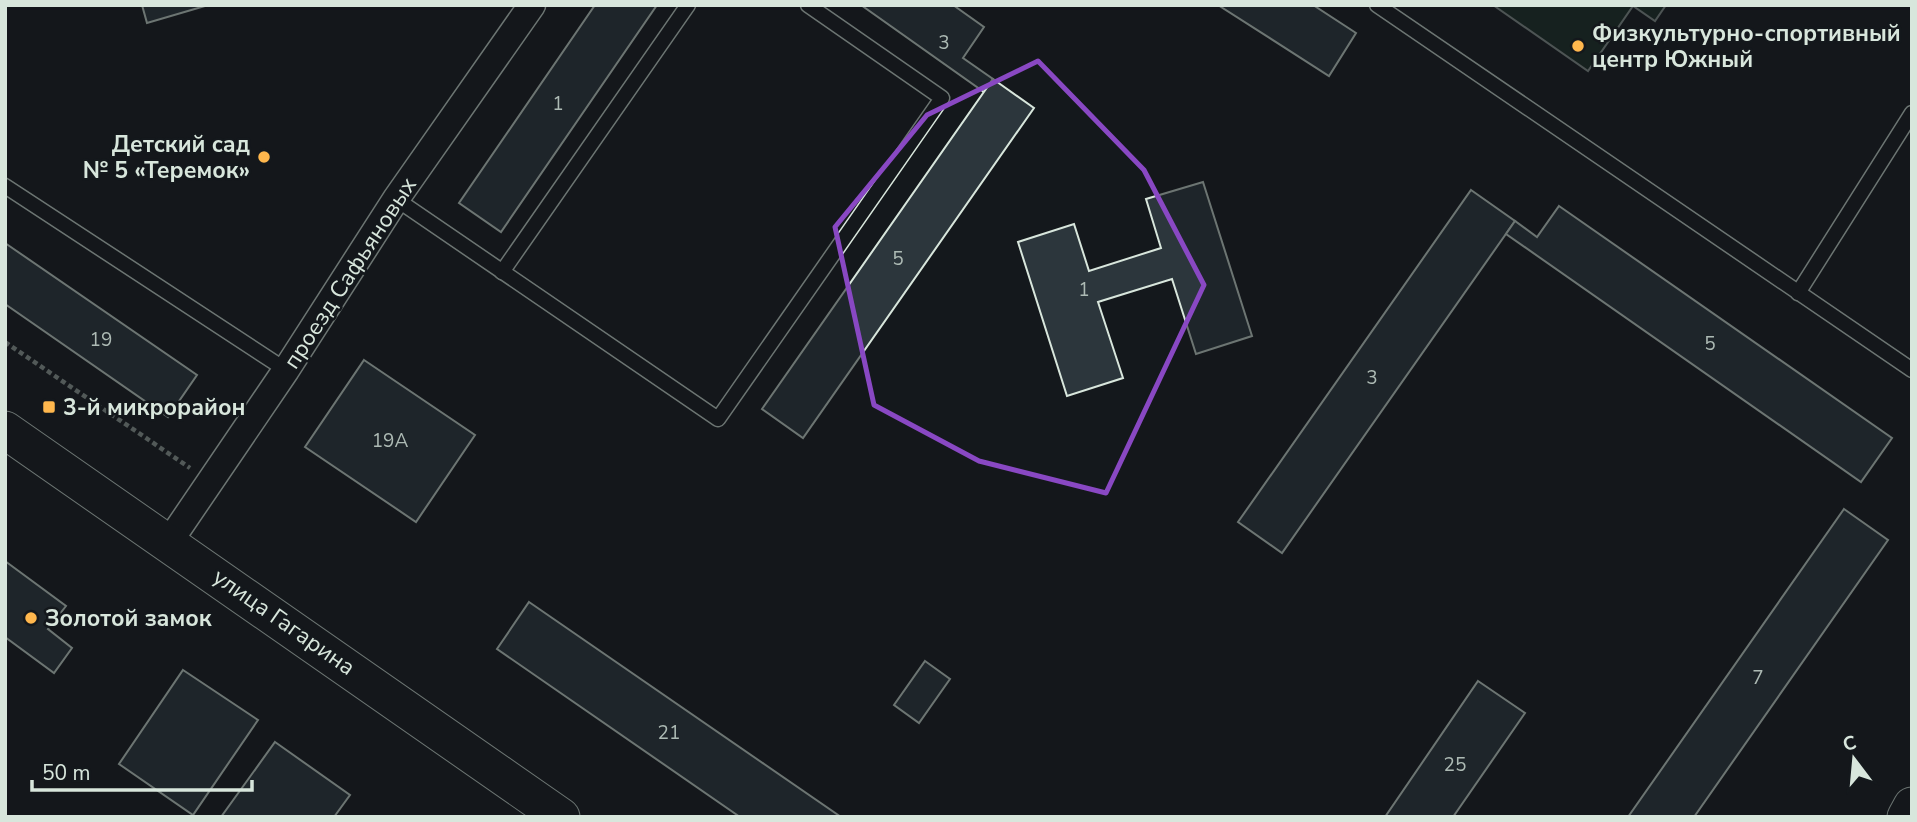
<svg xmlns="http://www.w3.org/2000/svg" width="1917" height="822" viewBox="0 0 1917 822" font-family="'Nunito Sans',sans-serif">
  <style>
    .green { fill: #1a2d24; stroke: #939e99; stroke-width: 2 }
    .building { fill: #2c363c; stroke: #d8e6dc; stroke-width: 2 }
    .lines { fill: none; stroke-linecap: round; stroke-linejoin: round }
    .lane-casing { stroke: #d8e6dc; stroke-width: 17 }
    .street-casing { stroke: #d8e6dc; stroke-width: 29 }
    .secondary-casing { stroke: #d8e6dc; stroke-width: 39 }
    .path { stroke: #9da8a2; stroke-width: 4.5; stroke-dasharray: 5 3.5; stroke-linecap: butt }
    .lane { stroke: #14181c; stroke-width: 14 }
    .street { stroke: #14181c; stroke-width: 26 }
    .secondary { stroke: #14181c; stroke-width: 37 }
    .marked { fill: none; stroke: #8948c3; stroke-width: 5; stroke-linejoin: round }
    .poi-dot { fill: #ffb74d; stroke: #14181c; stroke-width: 2.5 }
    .labels { text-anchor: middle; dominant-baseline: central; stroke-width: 5; stroke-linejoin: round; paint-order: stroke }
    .number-label { font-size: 19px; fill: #adbab4 }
    .poi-label { font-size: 23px; font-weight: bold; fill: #d8e6dc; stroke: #14181c; text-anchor: start }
    .street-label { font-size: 23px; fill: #d8e6dc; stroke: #14181c }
  </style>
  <rect width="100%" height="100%" fill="#14181c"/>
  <polygon class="green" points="1493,5 1666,5 1655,21 1633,6 1588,71"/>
  <g class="building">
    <polygon points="142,5 204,5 205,6 147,23"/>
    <polygon points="595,5 657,5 501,232 459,203"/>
    <polygon points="861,5 953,5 984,27 963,58 993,79 984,92"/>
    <polygon points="1218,5 1313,5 1356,33 1329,76"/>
    <polygon points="993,79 1034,108 803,438 762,409"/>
    <polygon points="1203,182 1252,336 1196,354 1172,279 1098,302 1123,378 1067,396 1018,242 1074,224 1089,271 1161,248 1146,199"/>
    <polygon points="1471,190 1515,221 1282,553 1238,522"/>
    <polygon points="1559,206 1892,438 1861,482 1506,234 1515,221 1537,237"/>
    <polygon points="5,243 197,375 168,417 5,304"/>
    <polygon points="364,360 475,435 416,522 305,447"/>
    <polygon points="1844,509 1888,540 1694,817 1628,817"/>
    <polygon points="5,561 66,606 48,629 72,648 54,673 5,637"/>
    <polygon points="529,602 841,817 740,817 497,649"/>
    <polygon points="925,661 950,679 919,723 894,705"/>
    <polygon points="183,670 258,720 193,815 119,764"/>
    <polygon points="1478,681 1525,713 1453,817 1385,817"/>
    <polygon points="275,742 350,795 334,817 221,817"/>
  </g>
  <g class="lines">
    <g class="lane-casing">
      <g id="lane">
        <polyline points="1377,5 1912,370"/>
        <polyline points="5,186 286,370"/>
        <polyline points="396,199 718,419 942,98 808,5"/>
        <polyline points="502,272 688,5"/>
        <polyline points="1798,293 1912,113"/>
      </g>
    </g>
    <g class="street-casing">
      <polyline id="street" points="169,542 286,370 396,199 532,5"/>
    </g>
    <g class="secondary-casing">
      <g id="secondary">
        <polyline points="5,430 561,817"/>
        <polyline points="1906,817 1912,806"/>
      </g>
    </g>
    <polyline class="path" points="5,342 190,468"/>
    <use href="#lane" class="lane"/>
    <use href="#street" class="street"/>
    <use href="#secondary" class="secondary"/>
  </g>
  <path d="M0 0H1917V822H0ZM 1038,61 L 1144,170 L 1204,285 L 1106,493 L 979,461 L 874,405 L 835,227 L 927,115 Z" fill="#14181c" fill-opacity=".55" fill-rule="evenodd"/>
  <path class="marked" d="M 1038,61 L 1144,170 L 1204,285 L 1106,493 L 979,461 L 874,405 L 835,227 L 927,115 Z"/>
  <g class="poi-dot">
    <circle cx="1578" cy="46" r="7"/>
    <circle cx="264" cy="157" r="7"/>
    <rect x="42" y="400" width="14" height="14" rx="3.5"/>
    <circle cx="31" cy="618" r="7"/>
  </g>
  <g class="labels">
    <g class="number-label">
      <text x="944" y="43">3</text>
      <text x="558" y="104">1</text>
      <text x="898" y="259">5</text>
      <text x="1084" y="290">1</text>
      <text x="101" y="340">19</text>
      <text x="1710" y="344">5</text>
      <text x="1372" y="378">3</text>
      <text x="390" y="441">19А</text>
      <text x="1758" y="678">7</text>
      <text x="669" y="733">21</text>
      <text x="1455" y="765">25</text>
    </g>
    <g class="poi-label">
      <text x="1592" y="33">Физкультурно-спортивный<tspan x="1592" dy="26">центр Южный</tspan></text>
      <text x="250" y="144" text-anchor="end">Детский сад<tspan x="250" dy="26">№ 5 «Теремок»</tspan></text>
      <text x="63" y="407">3-й микрорайон</text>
      <text x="45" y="618">Золотой замок</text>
    </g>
    <g class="street-label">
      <text transform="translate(350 273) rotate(-57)">проезд Сафьяновых</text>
      <text transform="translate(284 622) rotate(35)">улица Гагарина</text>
    </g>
  </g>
  <rect width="1917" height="822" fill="none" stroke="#d8e6dc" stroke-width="14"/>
  <g transform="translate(1854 759) rotate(344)" stroke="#14181c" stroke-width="5" paint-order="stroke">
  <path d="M0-5L12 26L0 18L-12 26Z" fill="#d8e6dc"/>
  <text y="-10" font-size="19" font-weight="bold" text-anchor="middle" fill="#d8e6dc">С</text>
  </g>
  <path d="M32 780v10h220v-10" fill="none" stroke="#d8e6dc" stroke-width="3.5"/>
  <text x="42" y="780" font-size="21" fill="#d8e6dc" stroke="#14181c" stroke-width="5" paint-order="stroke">50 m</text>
</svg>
